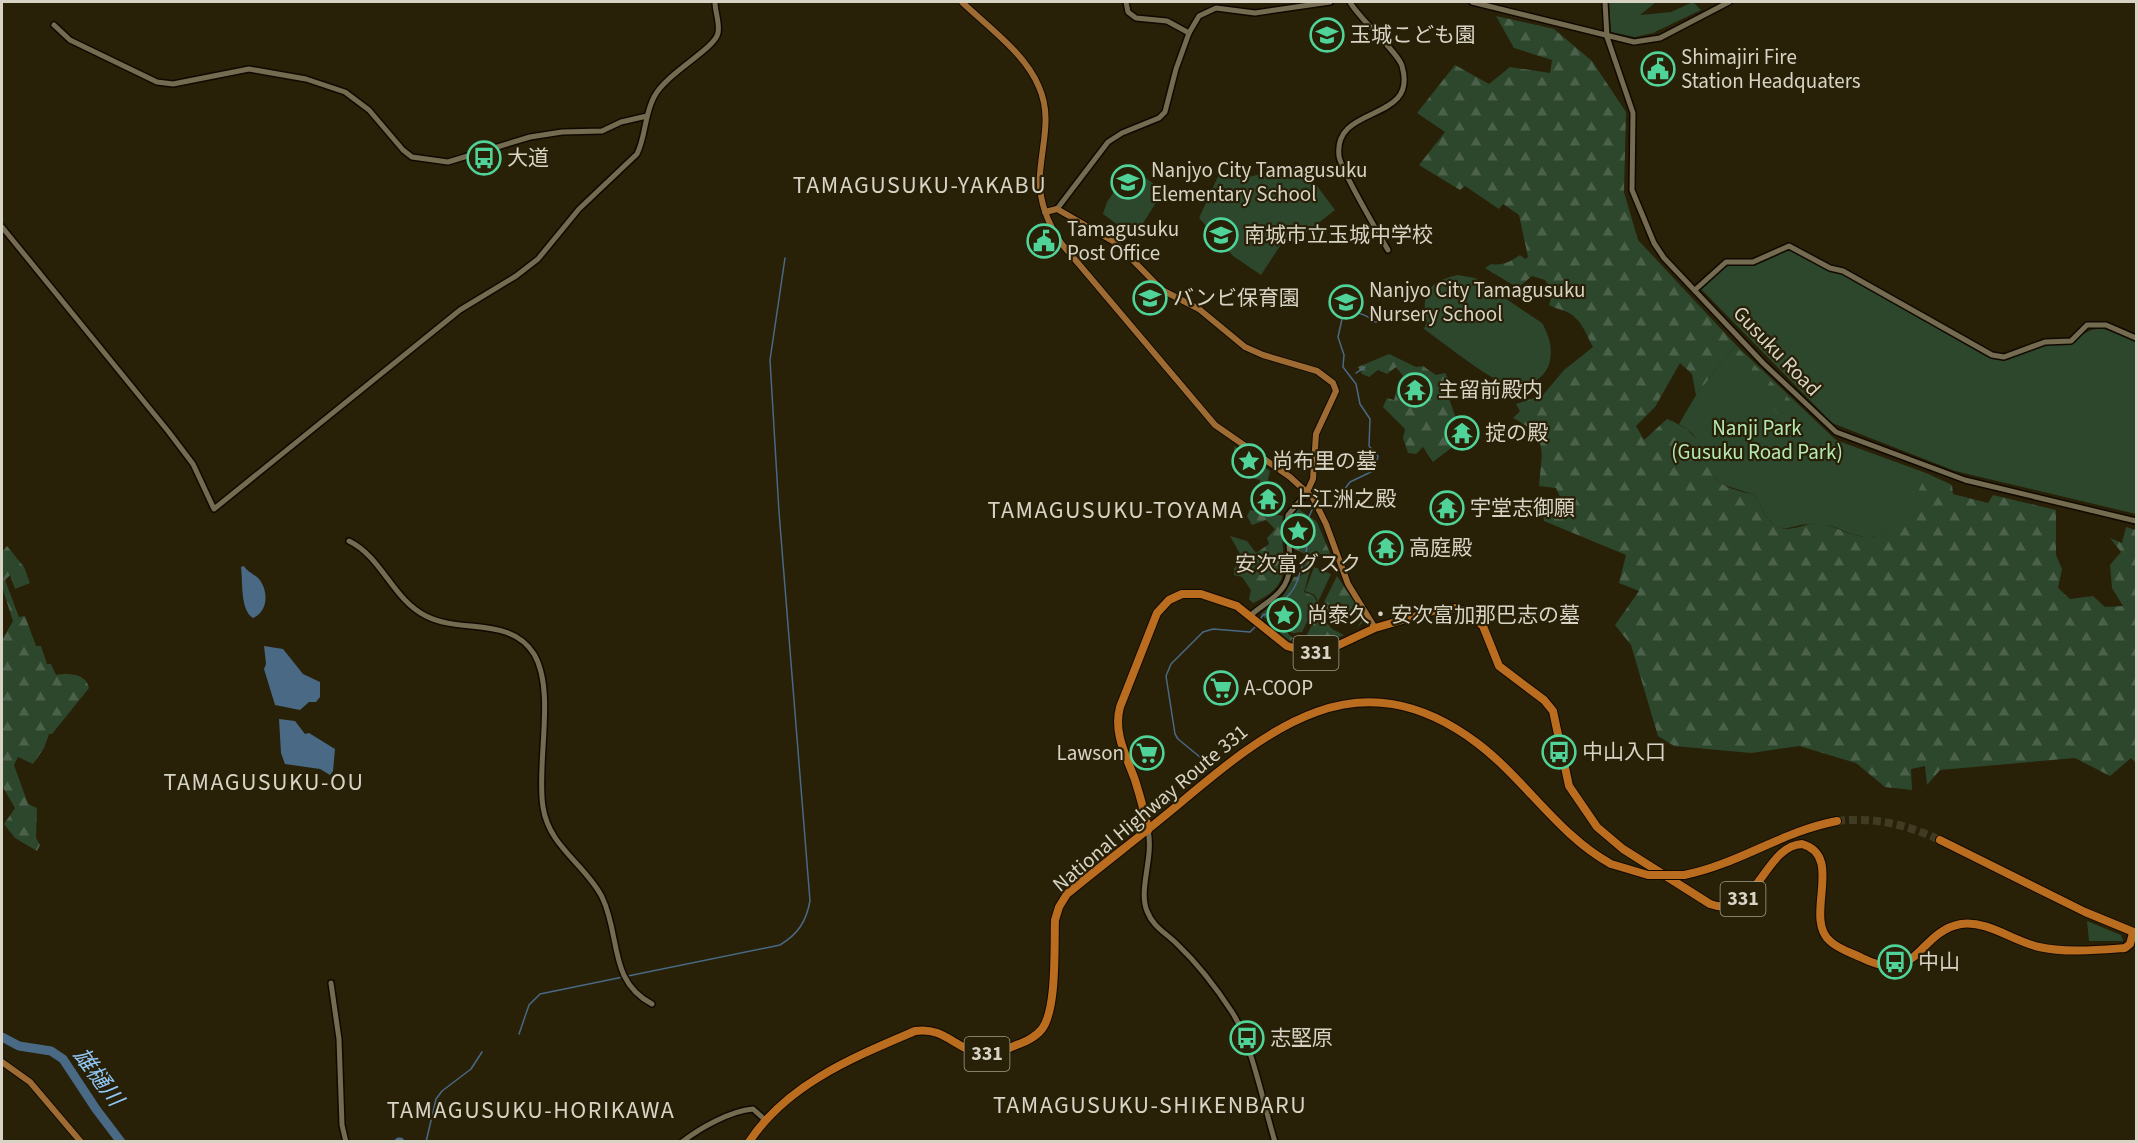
<svg xmlns="http://www.w3.org/2000/svg" width="2138" height="1143" viewBox="0 0 2138 1143" font-family="'Source Sans 3','Noto Sans JP',sans-serif">
  <style>
    .green { fill: #2d472d }
    .forest { fill: url(#forest-firs) }
    .water { fill: #496985 }
    .lines { fill: none; stroke-linecap: round; stroke-linejoin: round }
    .stream { stroke: #496985; stroke-width: 1.5 }
    .river { stroke: #496985; stroke-width: 9 }
    .highway-tunnel { stroke: #423b24; stroke-width: 8; stroke-dasharray: 8 4; stroke-linecap: butt }
    .minor-casing { stroke: #110900; stroke-width: 8 }
    .major-casing { stroke: #110900; stroke-width: 8 }
    .highway-casing { stroke: #110900; stroke-width: 10 }
    .minor { stroke: #746b50; stroke-width: 5 }
    .major { stroke: #9e6c33; stroke-width: 6 }
    .highway { stroke: #ba6c1f; stroke-width: 8 }
    .highway-bridge-casing { stroke: #110900; stroke-width: 10; stroke-linecap: butt }
    .highway-bridge { stroke: #ba6c1f; stroke-width: 8 }
    .labels { text-anchor: middle; dominant-baseline: central; stroke-width: 4.5; stroke-linejoin: round; paint-order: stroke }
    .shield { fill: #282007; stroke: #a39e8c; stroke-width: 1.5 }
    .shield-label { font-size: 20px; font-weight: bold; fill: #d8d4c5 }
    .poi-label { font-size: 21px; fill: #d8d4c5; stroke: #282007; text-anchor: start }
    .street-label { font-size: 21px; fill: #d8d4c5; stroke: #282007 }
    .park-label { font-size: 21px; fill: #b5e9b4; stroke: #282007 }
    .water-label { font-size: 22px; font-style: italic; fill: #90c6f6; stroke: #282007 }
    .quarter-label { font-size: 24px; letter-spacing: 1.5px; fill: #d8d4c5; stroke: #282007 }
  </style>
  <defs>
    <pattern id="forest-firs" width="22" height="20" patternUnits="userSpaceOnUse" patternTransform="scale(1.5)"><rect width="22" height="20" fill="#2d472d"/><path d="M5 1l3.5 6h-7zM16 11l3.5 6h-7z" fill="#4b614a"/></pattern>
  </defs>
  <rect width="100%" height="100%" fill="#282007"/>
  <g class="green">
    <polygon points="1609,2 1656,2 1640,15 1671,12 1693,2 1701,10 1653,33 1635,37 1611,32"/>
    <polygon points="1133,169 1161,189 1161,195 1138,231 1122,228 1103,214 1107,202 1129,170"/>
    <path d="M 1274,169 L 1305,170 L 1335,210 L 1294,242 L 1282,243 L 1261,275 L 1233,256 L 1199,218 L 1220,172 C 1238,183 1255,176 1274,169 Z"/>
    <path d="M 1788,248 L 1827,270 L 1839,272 L 1987,357 L 2007,360 L 2043,344 L 2071,345 C 2096,319 2107,329 2136,342 L 2136,514 L 1955,471 L 1832,423 L 1700,288 L 1727,264 C 1751,267 1767,260 1788,248 Z"/>
    <path d="M 1458,275 L 1475,278 L 1542,323 C 1550,337 1554,352 1548,367 C 1541,382 1523,389 1509,385 C 1491,381 1441,341 1424,329 L 1427,322 C 1420,294 1429,281 1458,275 Z"/>
    <path d="M 1736,345 L 1836,440 L 1926,473 C 1917,498 1897,539 1866,537 C 1852,536 1839,527 1826,525 C 1787,517 1780,551 1755,495 L 1721,484 L 1710,473 L 1706,453 L 1693,434 L 1679,424 L 1696,395 Z"/>
    <polygon points="1314,567 1331,574 1318,602 1315,595 1305,591"/>
    <polygon points="2087,921 2121,935 2123,941 2089,941"/>
  </g>
  <g class="forest">
    <path d="M 1496,16 L 1554,29 L 1592,61 L 1626,112 L 1624,192 L 1638,240 L 1736,345 L 1696,395 L 1692,374 L 1680,363 L 1655,407 L 1636,426 L 1644,440 L 1667,419 C 1683,425 1699,437 1706,453 C 1711,465 1708,473 1719,482 C 1728,489 1744,492 1755,495 C 1763,512 1771,533 1794,528 C 1804,526 1811,522 1821,524 C 1836,526 1850,536 1866,537 C 1897,539 1917,497 1926,473 L 1952,485 L 1953,494 L 1988,503 L 1993,495 L 2056,510 L 2056,555 L 2062,569 L 2058,588 L 2070,599 L 2093,596 L 2105,607 L 2123,606 L 2112,588 L 2110,565 L 2121,552 L 2110,538 L 2122,543 L 2126,527 L 2136,530 L 2136,763 L 2131,758 L 2110,776 L 2075,758 L 1940,770 L 1927,785 L 1925,766 L 1911,769 L 1912,790 L 1885,787 L 1856,763 L 1799,746 L 1751,753 L 1674,746 L 1658,736 L 1631,645 L 1615,625 L 1639,591 L 1619,583 L 1626,555 L 1544,521 L 1542,507 L 1562,501 L 1556,488 L 1539,486 C 1542,449 1549,437 1513,418 L 1520,411 L 1516,404 L 1543,395 L 1564,370 L 1593,347 C 1586,334 1581,318 1567,312 C 1561,309 1556,309 1549,305 L 1553,292 L 1545,280 L 1532,276 L 1520,286 L 1513,285 L 1485,268 L 1491,264 C 1502,266 1510,262 1520,255 L 1525,259 L 1528,257 L 1519,215 L 1503,204 L 1499,209 L 1465,186 L 1460,190 L 1419,165 L 1445,132 L 1417,113 L 1455,65 L 1489,84 L 1510,67 L 1550,73 L 1552,60 L 1514,48 Z"/>
    <polygon points="1739,350 1798,408 1777,414 1768,398 1770,395 1732,361"/>
    <polygon points="1389,354 1416,367 1423,366 1436,375 1445,373 1451,383 1449,398 1457,422 1455,437 1459,442 1433,462 1423,447 1416,454 1408,453 1403,438 1405,429 1383,407 1387,398 1394,400 1399,381 1403,376 1396,367 1387,374 1378,370 1369,377 1362,374 1358,367"/>
    <polygon points="1234,446 1270,471 1266,488 1273,490 1269,508 1255,505 1260,480 1251,478 1255,467 1245,464 1234,454"/>
    <polygon points="1297,508 1317,522 1332,558 1315,552 1304,592 1314,596 1317,602 1302,632 1292,633 1286,627 1288,634 1293,638 1290,641 1274,628 1274,625 1280,619 1284,621 1282,611 1265,618 1261,614 1282,598 1294,577 1301,576 1307,555 1292,548 1290,526"/>
    <path d="M 1250,510 L 1283,516 C 1277,556 1301,582 1253,603 L 1249,599 L 1251,590 L 1242,577 L 1234,575 L 1234,568 L 1244,561 L 1230,536 L 1247,541 L 1256,553 L 1269,544 L 1267,538 L 1275,529 L 1266,520 L 1252,525 L 1247,516 Z"/>
    <path d="M 7,546 L 24,567 L 30,583 L 15,589 L 10,575 L 5,580 L 19,617 L 25,616 L 36,646 L 41,646 L 47,664 L 51,664 L 56,675 C 68,673 86,673 89,688 L 52,734 L 49,734 L 44,748 L 33,764 L 18,757 L 14,765 L 28,804 L 37,808 L 36,838 L 40,845 L 37,851 L 15,838 L 4,824 L 15,808 L 2,786 L 2,640 L 13,621 L 2,587 L 2,552 Z"/>
    <polygon points="1337,576 1363,615 1363,622 1357,628 1362,620 1352,610 1331,619 1323,604"/>
    <polygon points="1318,612 1332,629 1344,635 1315,648 1309,647 1307,635"/>
  </g>
  <g class="water">
    <path d="M 244,566 C 248,573 255,574 259,579 C 269,591 268,612 253,618 C 240,610 243,582 241,567 Z"/>
    <polygon points="264,646 283,649 303,674 320,682 320,697 316,702 309,702 300,710 275,705 264,669 266,664"/>
    <polygon points="279,719 295,721 305,734 309,733 335,749 333,771 330,775 320,769 285,764 281,753"/>
  </g>
  <g class="lines">
    <g class="stream">
      <polyline points="1356,373 1365,367"/>
      <path d="M 1319,491 L 1344,490 L 1350,482 L 1375,470 L 1378,456 L 1369,446 L 1370,419 L 1360,404 L 1356,384 L 1343,367 L 1344,355 L 1338,337 L 1342,319 C 1354,309 1364,313 1375,322 L 1379,322"/>
      <path d="M 1259,621 L 1263,615 L 1278,611 C 1280,601 1292,595 1296,584 C 1300,572 1308,554 1307,542 C 1307,528 1305,523 1312,510"/>
      <polyline points="1206,762 1178,739 1175,734 1166,676 1171,664 1203,632 1213,629 1250,632 1257,625"/>
      <path d="M 628,976 L 780,945 C 798,934 806,922 810,901 L 779,512 L 770,360 L 785,258"/>
      <polyline points="519,1034 529,1005 540,994 623,977"/>
      <polyline points="426,1142 436,1099 442,1091 471,1069 482,1052"/>
    </g>
    <g class="river">
      <polyline points="2,1037 19,1046 51,1051 63,1059 96,1109 121,1142"/>
      <polyline points="399,1142 400,1142"/>
    </g>
    <path class="highway-tunnel" d="M 1837,821 C 1875,817 1905,824 1940,840"/>
    <g class="minor-casing">
      <g id="minor">
        <polyline points="1126,2 1128,12 1136,18 1167,21 1189,33"/>
        <path d="M 1350,2 C 1359,19 1399,53 1402,66 C 1419,124 1333,103 1339,156 C 1341,171 1378,232 1388,250"/>
        <polyline points="1472,2 1634,42 1660,38 1729,2"/>
        <polyline points="1605,2 1607,37 1633,113 1632,190 1654,243 1664,258 1763,363 1836,432 1965,480 2136,521"/>
        <polyline points="54,25 70,40 157,82 173,84 249,69 306,79 345,92 369,110 403,150 412,157 448,162 530,137 562,132 602,131 621,122 647,116"/>
        <polyline points="1057,209 1108,142 1122,133 1159,118 1165,112 1176,69 1189,33 1199,16 1216,8 1255,13 1330,2"/>
        <path d="M 2,227 L 168,431 L 193,464 L 214,509 L 460,310 L 516,276 L 538,259 L 579,209 L 637,154 C 646,136 644,116 654,97 C 666,73 715,49 718,33 C 720,23 715,12 715,2"/>
        <polyline points="1696,289 1726,262 1753,262 1789,246 1830,268 1843,271 1992,355 2004,357 2045,342 2071,341 2087,325 2106,325 2136,338"/>
        <path d="M 349,541 C 382,557 393,600 426,616 C 461,634 510,616 534,654 C 556,691 536,764 543,807 C 549,847 585,864 602,897 C 621,936 608,981 652,1004"/>
        <path d="M 1251,615 C 1261,606 1273,600 1281,590 C 1298,571 1285,538 1288,515 L 1307,492"/>
        <path d="M 1148,830 C 1154,858 1138,889 1147,911 C 1153,927 1166,933 1177,944 C 1197,963 1217,989 1232,1012 C 1251,1041 1264,1106 1275,1142"/>
        <polyline points="331,983 339,1039 342,1125 346,1142"/>
        <path d="M 682,1142 C 700,1128 730,1111 753,1109 L 764,1119"/>
      </g>
    </g>
    <g class="major-casing">
      <g id="major">
        <path d="M 962,2 C 988,27 1025,53 1039,87 C 1052,116 1042,144 1040,174 C 1038,200 1047,222 1061,243 L 1215,425 L 1290,477 L 1313,498 L 1326,524 L 1348,584 L 1375,628"/>
        <polyline points="1045,212 1057,209 1116,243 1162,290 1199,309 1245,347 1263,355 1317,371 1333,383 1336,391 1316,434 1313,479 1307,492"/>
        <polyline points="2,1062 30,1082 81,1142"/>
      </g>
    </g>
    <g class="highway-casing">
      <g id="highway">
        <path d="M 1148,830 C 1145,813 1140,796 1135,780 C 1126,755 1113,733 1120,707 L 1157,613 L 1169,600 L 1182,594 L 1201,594 L 1237,606 L 1287,646 L 1310,653 L 1326,651 L 1375,628 L 1437,610 L 1456,608 L 1465,611 L 1483,626 L 1499,666 L 1544,700 L 1553,711 L 1569,786 L 1597,827 L 1623,849 L 1710,904 C 1757,921 1763,846 1802,844 C 1845,856 1803,918 1830,941 C 1838,949 1852,953 1862,958 C 1919,986 1917,932 1961,924 C 1987,920 2013,941 2039,947 C 2065,953 2098,950 2125,948 L 2130,944 L 2133,933"/>
        <polyline points="1940,840 2085,912 2136,933"/>
        <path d="M 1684,875 C 1737,865 1783,831 1837,821"/>
        <path d="M 749,1142 C 787,1084 854,1057 915,1031 C 941,1027 952,1044 974,1052 C 988,1057 1002,1052 1014,1046 C 1024,1042 1035,1038 1042,1029 C 1057,1009 1054,947 1055,920 L 1059,907 L 1067,894 C 1102,865 1138,838 1173,809 C 1268,729 1357,653 1477,743 C 1525,779 1558,835 1611,864"/>
      </g>
    </g>
    <use href="#minor" class="minor"/>
    <use href="#major" class="major"/>
    <use href="#highway" class="highway"/>
    <g class="highway-bridge-casing">
      <polyline id="highway-bridge" points="1611,864 1648,875 1684,875"/>
    </g>
    <use href="#highway-bridge" class="highway-bridge"/>
  </g>
  <defs>
    <g id="school-ring" transform="scale(1.725)"><circle r="9.5" fill="#282007" stroke="#50d398" stroke-width="1.5"/><path d="M0-5L7-2L0 1L-7-2ZM-4 1L0 2.5L4 1V4Q0 6-4 4Z" fill="#50d398"/></g>
    <g id="civic-ring" transform="scale(1.725)"><circle r="9.5" fill="#282007" stroke="#50d398" stroke-width="1.5"/><path d="M-.6-6.5H3V-4.5H.6V-3L4-1V1h2V6H-6V1h2V-1L-.6-3ZM-1.2 2.5V6h2.4V2.5Z" fill="#50d398"/></g>
    <g id="bus-ring" transform="scale(1.725)"><circle r="9.5" fill="#282007" stroke="#50d398" stroke-width="1.5"/><path d="M-5-6H5V4H4V6H2V4H-2V6H-4V4H-5ZM-3.5-4V0h7V-4ZM-3.5 1.2v1.5H-2V1.2ZM2 1.2v1.5H3.5V1.2Z" fill="#50d398"/></g>
    <g id="temple-ring" transform="scale(1.725)"><circle r="9.5" fill="#282007" stroke="#50d398" stroke-width="1.5"/><path d="M0-6L5-2H3V0L6.5 2.5H4V6H1.5V3h-3V6H-4V2.5H-6.5L-3 0V-2H-5Z" fill="#50d398"/></g>
    <g id="sight-ring" transform="scale(1.725)"><circle r="9.5" fill="#282007" stroke="#50d398" stroke-width="1.5"/><path d="M0-6L1.8-2.2L6-1.7L2.9 1.2L3.7 5.4L0 3.3L-3.7 5.4L-2.9 1.2L-6-1.7L-1.8-2.2Z" fill="#50d398"/></g>
    <g id="supermarket-ring" transform="scale(1.725)"><circle r="9.5" fill="#282007" stroke="#50d398" stroke-width="1.5"/><path d="M-6-5.5h2.5l.6 2H6L4.5 2H-2.5L-4.4-4H-6ZM-1.5 3.2a1.3 1.3 0 1 0 .1 0ZM3 3.2a1.3 1.3 0 1 0 .1 0Z" fill="#50d398"/></g>
  </defs>
  <g fill-rule="evenodd">
    <use href="#school-ring" x="1327" y="35"/>
    <use href="#civic-ring" x="1658" y="69"/>
    <use href="#bus-ring" x="484" y="158"/>
    <use href="#school-ring" x="1128" y="182"/>
    <use href="#school-ring" x="1221" y="235"/>
    <use href="#civic-ring" x="1044" y="241"/>
    <use href="#school-ring" x="1150" y="298"/>
    <use href="#school-ring" x="1346" y="302"/>
    <use href="#temple-ring" x="1415" y="390"/>
    <use href="#temple-ring" x="1462" y="433"/>
    <use href="#sight-ring" x="1249" y="461"/>
    <use href="#temple-ring" x="1268" y="499"/>
    <use href="#temple-ring" x="1447" y="508"/>
    <use href="#sight-ring" x="1298" y="531"/>
    <use href="#temple-ring" x="1386" y="548"/>
    <use href="#sight-ring" x="1284" y="615"/>
    <use href="#supermarket-ring" x="1221" y="688"/>
    <use href="#bus-ring" x="1559" y="752"/>
    <use href="#supermarket-ring" x="1147" y="753"/>
    <use href="#bus-ring" x="1895" y="962"/>
    <use href="#bus-ring" x="1247" y="1038"/>
  </g>
  <g class="labels">
    <g class="shield">
      <rect x="1293.5" y="636" width="45" height="34" rx="4.5"/>
      <rect x="1720.5" y="882" width="45" height="34" rx="4.5"/>
      <rect x="964.5" y="1037" width="45" height="34" rx="4.5"/>
    </g>
    <g class="shield-label">
      <text x="1316" y="653">331</text>
      <text x="1743" y="899">331</text>
      <text x="987" y="1054">331</text>
    </g>
    <g class="poi-label">
      <text x="1350" y="35">玉城こども園</text>
      <text x="1681" y="57">Shimajiri Fire<tspan x="1681" dy="24">Station Headquaters</tspan></text>
      <text x="507" y="158">大道</text>
      <text x="1151" y="170">Nanjyo City Tamagusuku<tspan x="1151" dy="24">Elementary School</tspan></text>
      <text x="1067" y="229">Tamagusuku<tspan x="1067" dy="24">Post Office</tspan></text>
      <text x="1244" y="235">南城市立玉城中学校</text>
      <text x="1369" y="290">Nanjyo City Tamagusuku<tspan x="1369" dy="24">Nursery School</tspan></text>
      <text x="1173" y="298">バンビ保育園</text>
      <text x="1438" y="390">主留前殿内</text>
      <text x="1485" y="433">掟の殿</text>
      <text x="1272" y="461">尚布里の墓</text>
      <text x="1291" y="499">上江洲之殿</text>
      <text x="1470" y="508">宇堂志御願</text>
      <text x="1409" y="548">高庭殿</text>
      <text x="1298" y="564" text-anchor="middle">安次富グスク</text>
      <text x="1307" y="615">尚泰久・安次富加那巴志の墓</text>
      <text x="1244" y="688">A-COOP</text>
      <text x="1582" y="752">中山入口</text>
      <text x="1124" y="753" text-anchor="end">Lawson</text>
      <text x="1918" y="962">中山</text>
      <text x="1270" y="1038">志堅原</text>
    </g>
    <g class="street-label">
      <text transform="translate(1777 351) rotate(46)">Gusuku Road</text>
      <text transform="translate(1150 808) rotate(-40)">National Highway Route 331</text>
    </g>
    <g class="park-label">
      <text x="1757" y="428">Nanji Park<tspan x="1757" dy="24">(Gusuku Road Park)</tspan></text>
    </g>
    <g class="water-label">
      <text transform="translate(98 1077) rotate(53)">雄樋川</text>
    </g>
    <g class="quarter-label">
      <text x="920" y="185">TAMAGUSUKU-YAKABU</text>
      <text x="1116" y="510">TAMAGUSUKU-TOYAMA</text>
      <text x="264" y="782">TAMAGUSUKU-OU</text>
      <text x="1150" y="1105">TAMAGUSUKU-SHIKENBARU</text>
      <text x="531" y="1110">TAMAGUSUKU-HORIKAWA</text>
    </g>
  </g>
  <rect width="2138" height="1143" fill="none" stroke="#d8d4c5" stroke-width="6"/>
</svg>
